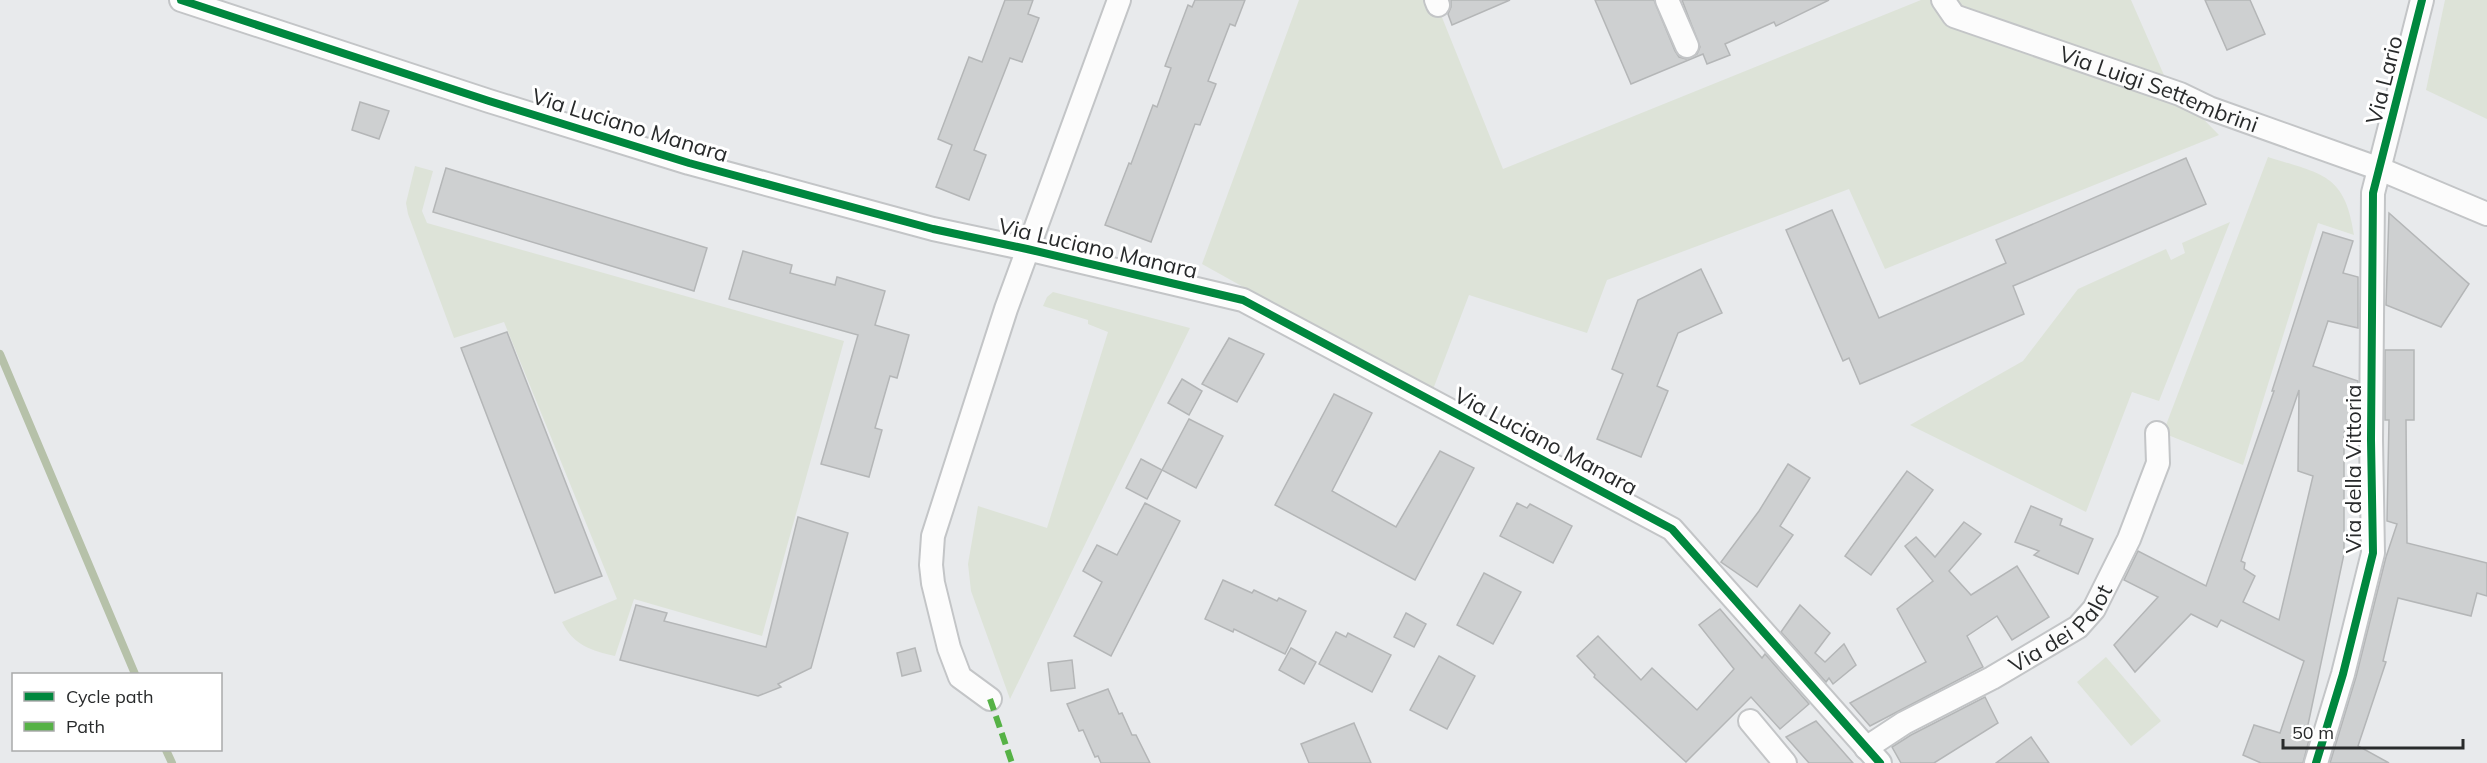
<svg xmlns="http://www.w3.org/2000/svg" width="2487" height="763" viewBox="0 0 2487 763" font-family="Mulish,sans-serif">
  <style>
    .green { fill: #dde3d8 }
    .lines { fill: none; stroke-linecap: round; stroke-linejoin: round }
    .stream { stroke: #b6c1a9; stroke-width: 8 }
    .building { fill: #ced0d1; stroke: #b4b6b7; stroke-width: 1.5; fill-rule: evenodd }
    .minor-casing { stroke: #c3c5c7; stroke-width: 26 }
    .minor { stroke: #fcfcfc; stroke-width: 22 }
    .quiet { stroke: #56b246; stroke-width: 6; stroke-dasharray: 12 6; stroke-linecap: butt }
    .cycleway-casing { stroke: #fff; stroke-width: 11 }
    .cycleway { stroke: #00873e; stroke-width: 8 }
    .labels { text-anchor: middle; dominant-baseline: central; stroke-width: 6; stroke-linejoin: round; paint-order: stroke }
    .street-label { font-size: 22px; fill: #282a2b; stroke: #fff }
  </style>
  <rect width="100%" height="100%" fill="#e8eaec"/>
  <g class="green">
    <polygon points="1299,0 1435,0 1503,169 1921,0 2131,0 2167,82 2219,135 1885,269 1849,189 1607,280 1587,333 1469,295 1432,392 1202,264"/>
    <polygon points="2445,0 2487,0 2487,119 2426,90"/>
    <path d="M 2268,157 C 2321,174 2345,173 2354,235 L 2318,223 L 2243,465 L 2163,433 Z"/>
    <path d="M 415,166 L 433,171 L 422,211 L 427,223 L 844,341 L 762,636 L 634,599 L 615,656 C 592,651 573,645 562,622 L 617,599 L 504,322 L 454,338 L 408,214 L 406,203 Z"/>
    <polygon points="2230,222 2159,401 2132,392 2086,512 1910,425 2023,361 2078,289 2166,249 2171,260 2185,253 2182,243"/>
    <polygon points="1053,292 1190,328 1010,699 971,591 968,564 978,506 1047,528 1108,332 1088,324 1088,320 1043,306 1047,297"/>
    <polygon points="2106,657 2161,721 2131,746 2077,682"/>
  </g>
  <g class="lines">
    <g class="stream">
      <polyline points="0,354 135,674"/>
      <polyline points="166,750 172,763"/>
    </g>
  </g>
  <g class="building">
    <polygon points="1005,0 1033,0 1028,14 1039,18 1022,62 1010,58 974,150 986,155 969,200 936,187 952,145 938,139 969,57 982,62"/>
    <polygon points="1195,0 1245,0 1235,26 1230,24 1208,81 1216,84 1200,125 1195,124 1151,242 1105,225 1129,163 1131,164 1153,105 1157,107 1171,68 1165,66 1188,5 1192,7"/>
    <polygon points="1451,0 1510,0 1452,25 1448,14 1451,7"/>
    <polygon points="1595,0 1654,0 1675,51 1679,57 1686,59 1697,54 1700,47 1682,0 1829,0 1776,26 1774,22 1725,44 1730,55 1707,64 1703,54 1631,84"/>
    <polygon points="2205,0 2250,0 2265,34 2227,50"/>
    <polygon points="360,102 389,111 379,139 352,130"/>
    <polygon points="2186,158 2206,204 2013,286 2024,314 1860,384 1849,358 1843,361 1786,230 1832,210 1879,318 2006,263 1996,240"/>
    <polygon points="446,168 707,248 694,291 433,212"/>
    <polygon points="2389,213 2469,284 2441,327 2386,305"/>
    <path d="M 2323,232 L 2353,241 L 2343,273 L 2358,277 L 2358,328 L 2328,321 L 2313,366 L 2358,381 L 2358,391 L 2344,433 L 2344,554 L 2305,739 L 2309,740 L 2303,763 L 2261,763 L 2243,755 L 2254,725 L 2280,733 L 2304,661 L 2221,620 L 2217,627 L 2191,614 L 2135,672 L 2114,645 L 2158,597 L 2124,580 L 2138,551 L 2206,586 L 2274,391 L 2272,391 ZM 2299,390 L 2298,471 L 2313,476 L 2279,620 L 2243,602 L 2255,576 L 2244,569 L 2245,563 L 2241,561 Z"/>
    <polygon points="743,251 792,265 790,273 835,285 837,277 885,291 875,325 909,335 897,378 890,376 875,428 882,430 869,477 821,464 858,335 729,299"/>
    <polygon points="1701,269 1722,313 1678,333 1657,386 1668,391 1641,457 1597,439 1623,374 1612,369 1638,300"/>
    <polygon points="507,332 602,576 555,593 461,348"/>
    <polygon points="1229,338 1264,354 1237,402 1202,384"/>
    <polygon points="2385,350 2414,350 2414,420 2406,420 2407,543 2487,563 2487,596 2477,593 2471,616 2398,598 2383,661 2386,662 2358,746 2389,763 2330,763 2356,677 2386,557 2397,524 2387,521 2389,420 2385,420"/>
    <polygon points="1182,379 1202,391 1189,415 1168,403"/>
    <polygon points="1334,394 1372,413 1332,491 1396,527 1440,451 1474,468 1415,580 1275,505"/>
    <polygon points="1189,419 1223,436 1196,488 1162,470"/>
    <polygon points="1141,459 1162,470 1147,499 1126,488"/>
    <polygon points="1788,464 1810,478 1780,526 1793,535 1757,587 1721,562 1759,511"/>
    <polygon points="1907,471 1933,490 1871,575 1845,556"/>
    <polygon points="1145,503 1180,521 1111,656 1074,636 1102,582 1083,571 1097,545 1117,555"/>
    <polygon points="1517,503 1527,508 1530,504 1572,526 1553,563 1500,536"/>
    <polygon points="2031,506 2062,519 2060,525 2093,539 2078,574 2034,555 2039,551 2015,542"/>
    <polygon points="798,517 848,533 811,668 778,684 781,687 758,696 620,660 636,605 667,613 664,621 766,647"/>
    <polygon points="1964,522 1981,534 1949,571 1971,595 2017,566 2049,617 2012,640 1997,616 1967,636 1983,667 1870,726 1850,703 1926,662 1897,609 1933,581 1905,546 1916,537 1935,557"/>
    <polygon points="1484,573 1521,592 1493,644 1457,625"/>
    <polygon points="1223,580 1252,593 1254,590 1277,601 1279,598 1306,611 1285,654 1234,629 1233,632 1205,619"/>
    <polygon points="1800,605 1830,633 1815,653 1825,662 1844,644 1856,665 1833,684 1829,678 1826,682 1781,632"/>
    <polygon points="1720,609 1762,658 1765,654 1809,704 1780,729 1751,697 1686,762 1594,677 1595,675 1577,656 1598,636 1641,680 1652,668 1697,710 1734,669 1699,625"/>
    <polygon points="1406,613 1426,624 1414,647 1394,637"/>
    <polygon points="1336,632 1346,637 1348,633 1391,655 1372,692 1319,664"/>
    <polygon points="915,648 921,671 902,676 897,653"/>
    <polygon points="1291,648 1316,662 1304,684 1279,670"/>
    <polygon points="1439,656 1475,676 1447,729 1410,710"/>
    <polygon points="1072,660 1075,688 1051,691 1048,663"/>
    <polygon points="1108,689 1119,714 1122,713 1132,735 1136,735 1150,763 1101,763 1098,756 1095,757 1083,730 1079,731 1067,704"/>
    <polygon points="1985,697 1998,723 1934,763 1901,763 1892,747 1911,735"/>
    <polygon points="1816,721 1853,763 1809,763 1786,737"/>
    <polygon points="1354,723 1371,763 1309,763 1301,744"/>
    <polygon points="2031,737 2049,763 1996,763"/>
  </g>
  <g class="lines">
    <g class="minor-casing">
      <g id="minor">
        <polyline points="181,0 489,101 689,163 933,229 1027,249 1243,300 1672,529 1880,763"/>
        <polyline points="1436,0 1438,5"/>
        <polyline points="1667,0 1687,46"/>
        <path id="s1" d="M 1943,0 L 1954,16 L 2180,94 L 2209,108 L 2380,169 L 2487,214"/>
        <polyline points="990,699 960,677 949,648 933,583 931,565 933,536 1006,309 1119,0"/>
        <polyline points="1750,721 1785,763"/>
        <path id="s2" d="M 1866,748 L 1904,723 L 1992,678 L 2078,627 L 2094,609 L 2129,539 L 2158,463 L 2157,433"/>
        <polyline points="2316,763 2343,674 2373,553 2371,440 2373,193 2422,0"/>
      </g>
    </g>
    <use href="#minor" class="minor"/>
    <polyline class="quiet" points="990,699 1012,763"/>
    <g class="cycleway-casing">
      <g id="cycleway">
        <polyline points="181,0 489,101 689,163 933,229 1027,249 1243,300 1672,529 1880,763"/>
        <polyline points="2316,763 2343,674 2373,553 2371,440 2373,193 2422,0"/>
      </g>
    </g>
    <use href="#cycleway" class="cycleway"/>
  </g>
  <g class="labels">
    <g class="street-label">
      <text transform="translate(2384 80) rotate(-76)">Via Lario</text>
      <text stroke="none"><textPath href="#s1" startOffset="237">Via Luigi Settembrini</textPath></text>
      <text transform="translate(630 125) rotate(17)">Via Luciano Manara</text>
      <text transform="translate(1098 248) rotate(13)">Via Luciano Manara</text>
      <text transform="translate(1546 441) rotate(28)">Via Luciano Manara</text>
      <text transform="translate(2353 469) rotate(-90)">Via della Vittoria</text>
      <text stroke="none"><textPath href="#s2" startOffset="230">Via dei Palot</textPath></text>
    </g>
  </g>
  <rect x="12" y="673" width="210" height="78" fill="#ffffff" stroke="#a9aaaa" stroke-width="1.5"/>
  <rect x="24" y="692" width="30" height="9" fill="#00873e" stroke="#a9aaaa" stroke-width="1.5"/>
  <text x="66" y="703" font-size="18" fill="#282a2b">Cycle path</text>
  <rect x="24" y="722" width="30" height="9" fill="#56b246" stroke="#a9aaaa" stroke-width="1.5"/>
  <text x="66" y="733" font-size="18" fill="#282a2b">Path</text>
  <path d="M2283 739v9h180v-9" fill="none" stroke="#282a2b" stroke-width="3"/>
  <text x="2292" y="739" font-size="18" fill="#282a2b" stroke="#ffffff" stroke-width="4.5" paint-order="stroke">50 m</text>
</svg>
